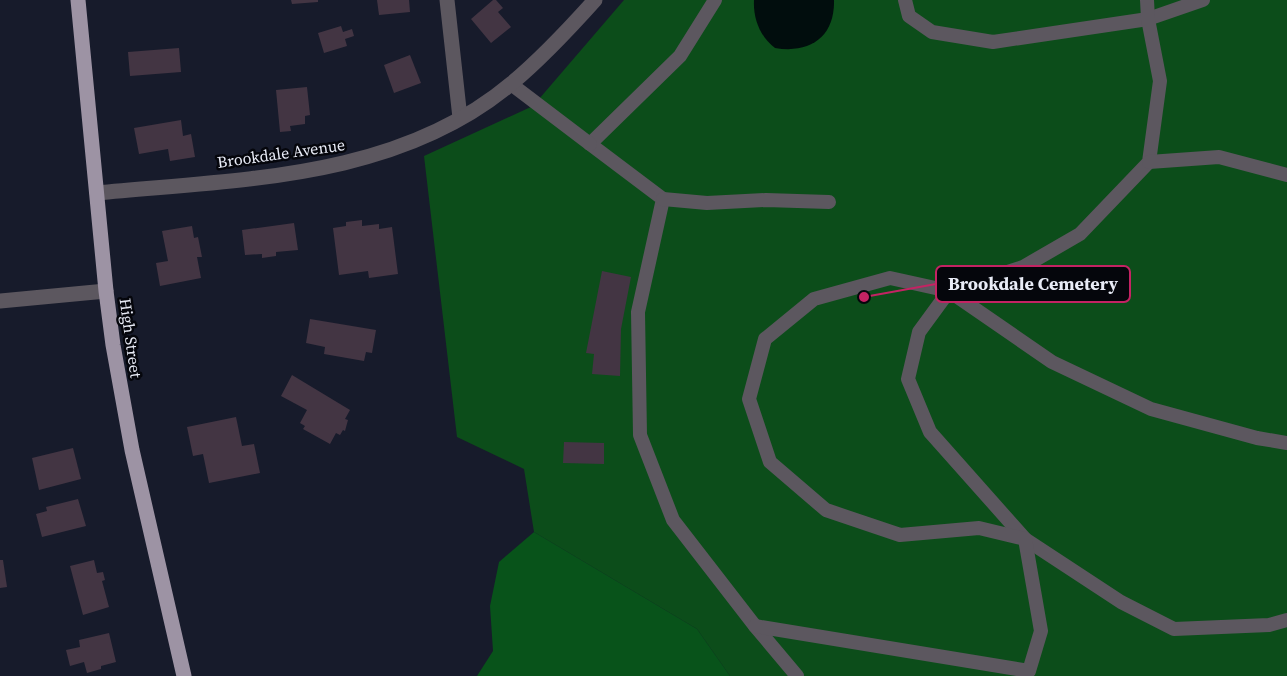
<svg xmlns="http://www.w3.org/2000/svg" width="1287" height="676" viewBox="0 0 1287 676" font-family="'Source Serif 4',serif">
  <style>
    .green { fill: #0c4d1a }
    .forest { fill: #08531a }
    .water { fill: #010d0d }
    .building { fill: #433543 }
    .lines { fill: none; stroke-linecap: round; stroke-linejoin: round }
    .lane { stroke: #5c575f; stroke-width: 14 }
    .street { stroke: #5c575f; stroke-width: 15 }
    .primary { stroke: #9d93a4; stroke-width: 15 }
    .labels { text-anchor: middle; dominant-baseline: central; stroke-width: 5; stroke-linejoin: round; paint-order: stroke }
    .street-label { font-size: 16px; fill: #e9ecf7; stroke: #05060c }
    .leader { fill: none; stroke: #c42363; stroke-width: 2 }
    .callout-dot { fill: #c42363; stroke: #05060c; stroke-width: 2 }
    .callout { fill: #05060c; stroke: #c42363; stroke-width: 2 }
    .callout-label { font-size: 18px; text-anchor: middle; font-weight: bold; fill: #e9ecf7 }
  </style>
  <rect width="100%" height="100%" fill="#171b2b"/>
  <polygon class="green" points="624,0 1287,0 1287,676 730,676 697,629 534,532 524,469 457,437 424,156 533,106"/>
  <polygon class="forest" points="534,532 697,629 730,676 477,676 493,651 490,606 499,562"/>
  <path class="water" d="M 754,0 L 834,0 C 835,37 810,54 775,48 C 760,37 753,18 754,0 Z"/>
  <g class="building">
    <polygon points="291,0 318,0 318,2 292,4"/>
    <polygon points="377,0 409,0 410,12 379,15"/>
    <polygon points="493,0 496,0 503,8 498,12 511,27 491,43 471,19"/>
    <polygon points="341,26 343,32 352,29 354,36 345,39 347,46 324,53 318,33"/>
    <polygon points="179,48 181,72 130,76 128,52"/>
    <polygon points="410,55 421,83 394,93 384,65"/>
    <polygon points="307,87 310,115 305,116 305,124 290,126 291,131 280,132 276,90"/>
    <polygon points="181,120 183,136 191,134 195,157 170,161 168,149 139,154 134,128"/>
    <polygon points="362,220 362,226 379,224 379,229 392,227 398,274 369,278 368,271 339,275 333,228 346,226 346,222"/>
    <polygon points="294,223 298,250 276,252 276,256 262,258 262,254 245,255 242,230"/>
    <polygon points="192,226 194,238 198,237 202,257 197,257 201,278 160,286 156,263 168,261 162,231"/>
    <polygon points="602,271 631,277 621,329 620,376 592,374 594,354 586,353"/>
    <polygon points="310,319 376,330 372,353 366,352 364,361 324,354 325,347 306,343"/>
    <polygon points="292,375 350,410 345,419 348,420 345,431 343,430 340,435 336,433 330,444 303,429 305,426 300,423 307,410 281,396"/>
    <polygon points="236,417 242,446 254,444 260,473 209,483 203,454 193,456 187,427"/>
    <polygon points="564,442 604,443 604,464 563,463"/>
    <polygon points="73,448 81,479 39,490 32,458"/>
    <polygon points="78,499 86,526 42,537 36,514 47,511 46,507"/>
    <polygon points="0,560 3,560 7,587 0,588"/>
    <polygon points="94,560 97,573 103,572 105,580 102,581 109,607 83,615 70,566"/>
    <polygon points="109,633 116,662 101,666 101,669 87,673 84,662 70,666 66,650 80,647 79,640"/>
  </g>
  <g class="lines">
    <g class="lane">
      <polyline points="715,0 680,56 590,144 663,199 638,312 640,435 673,520 755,626 797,676"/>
      <polyline points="905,0 909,16 932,32 993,42 1148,19 1203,0"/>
      <polyline points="1147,0 1148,19 1160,81 1149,162 1080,234 1023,267 949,291 919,332 908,379 930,432 1025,539 1121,602 1174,629 1269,625 1287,620"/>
      <polyline points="511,84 590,144"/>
      <polyline points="1149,162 1219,157 1287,175"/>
      <polyline points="663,199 707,203 766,200 829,202"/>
      <polyline points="755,626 1029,671 1041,631 1025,539 979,528 900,535 826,510 770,462 749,399 765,339 814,299 890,278 949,291 1052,362 1151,409 1257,438 1287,443"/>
    </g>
    <g class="street">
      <polyline points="447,0 460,118"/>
      <path d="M 97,193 C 239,179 397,180 512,83 C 542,58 569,29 595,0"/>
      <polyline points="0,301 106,291"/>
    </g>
    <polyline class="primary" points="78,0 106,291 113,345 132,450 184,676"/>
  </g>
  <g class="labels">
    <g class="street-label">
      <text transform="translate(281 153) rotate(-8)">Brookdale Avenue</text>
      <text transform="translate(131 338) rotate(82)">High Street</text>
    </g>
  </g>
  <path class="leader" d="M864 297L936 284"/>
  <circle class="callout-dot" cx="864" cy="297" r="6"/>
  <rect class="callout" x="936" y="266" width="194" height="36" rx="6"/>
  <g class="callout-label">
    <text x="1033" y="290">Brookdale Cemetery</text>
  </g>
</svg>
